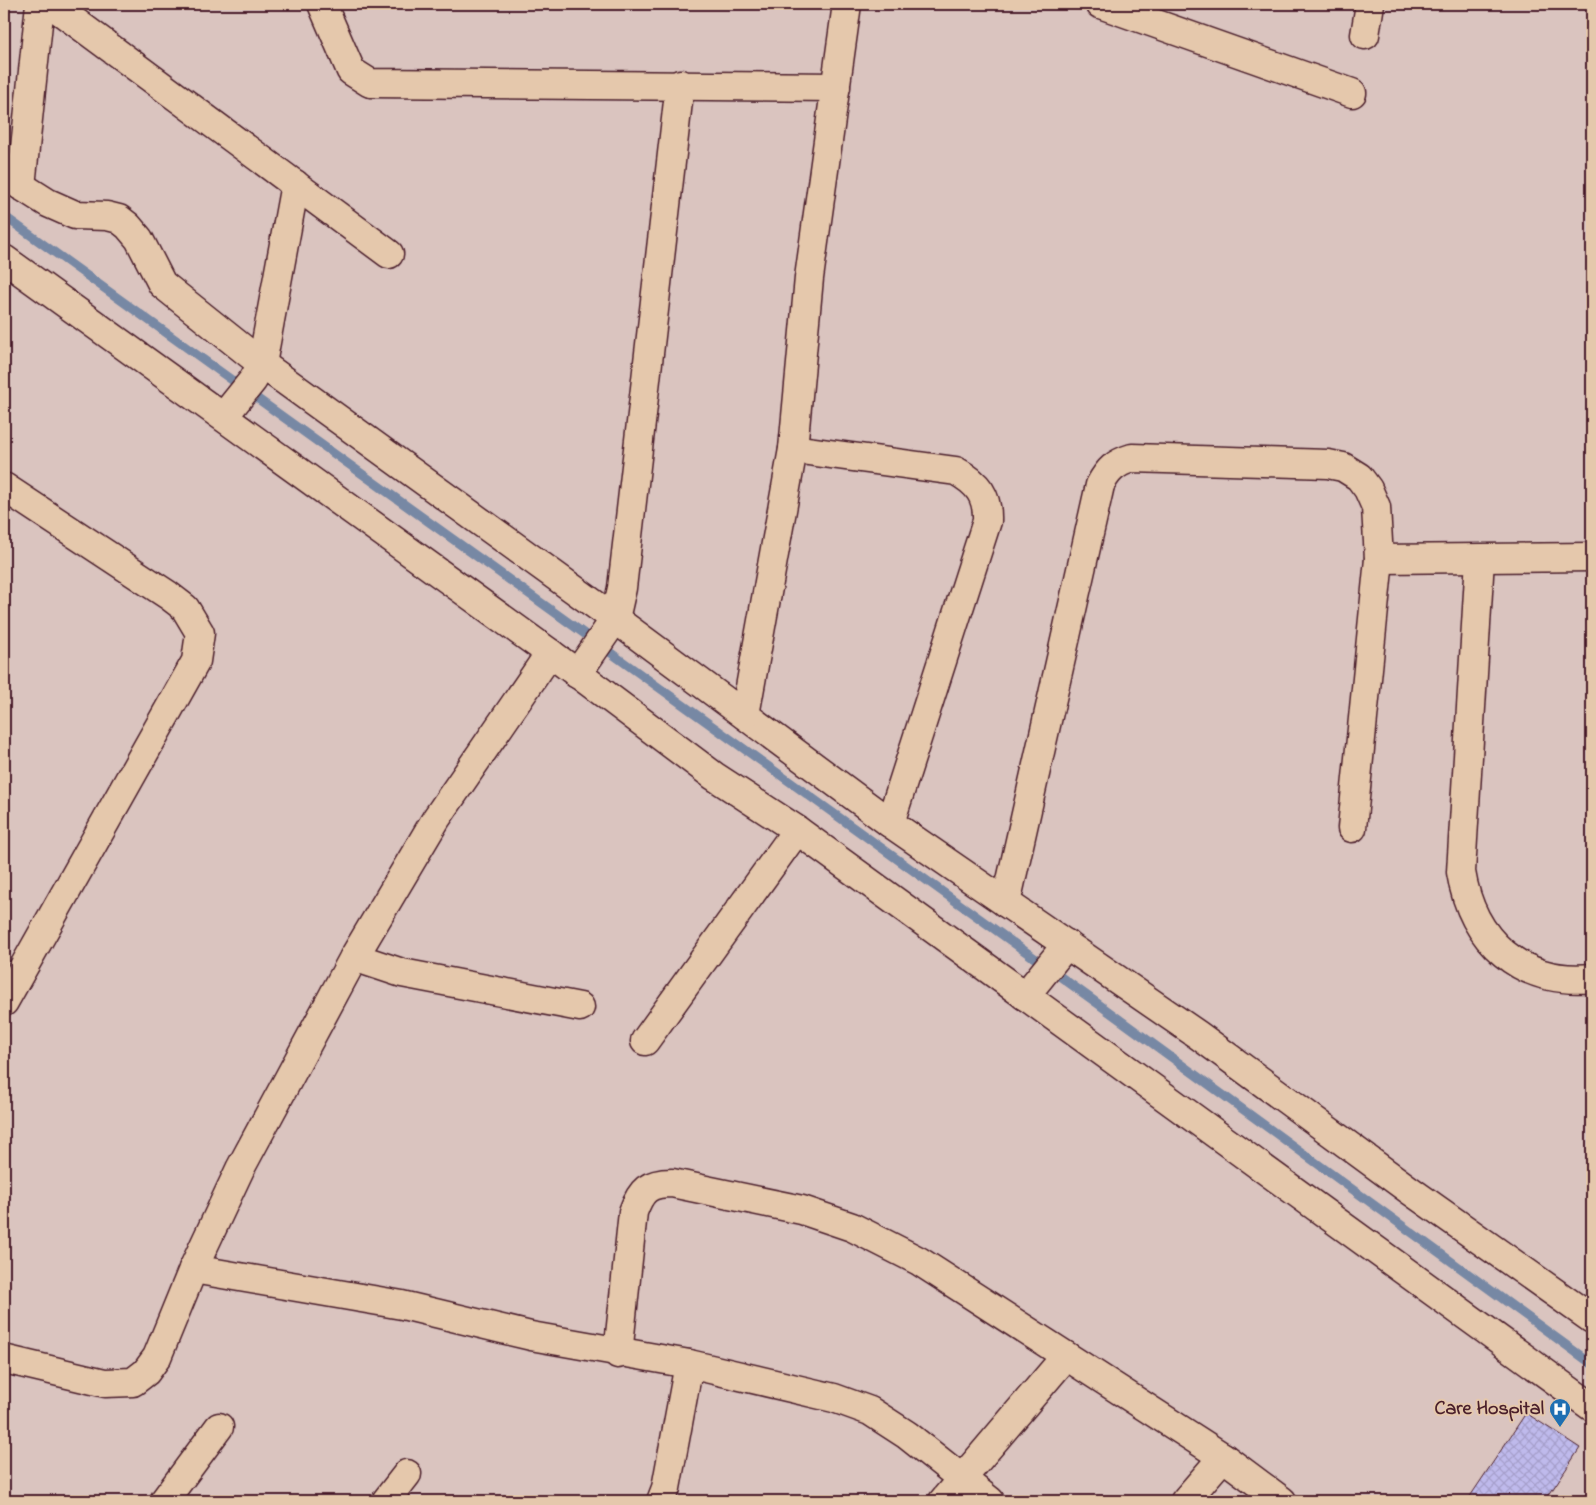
<svg xmlns="http://www.w3.org/2000/svg" width="1596" height="1505" viewBox="0 0 1596 1505" font-family="'Indie Flower',sans-serif">
  <style>
    .lines { fill: none; stroke-linecap: round; stroke-linejoin: round }
    .stream { stroke: #7788a4; stroke-width: 9 }
    .building { fill: url(#building-cross-hatch); stroke: #4a1f2b }
    .minor-casing { stroke: #4a1f2b; stroke-width: 31 }
    .minor { stroke: #e5c8ac; stroke-width: 28 }
    .labels { text-anchor: middle; dominant-baseline: central; stroke-width: 4; stroke-linejoin: round; paint-order: stroke }
    .poi-label { font-size: 20px; font-weight: bold; fill: #4a1f2b; stroke: #e5c8ac; text-anchor: end }
  </style>
  <defs>
    <pattern id="building-cross-hatch" width="8" height="8" patternUnits="userSpaceOnUse" patternTransform="scale(1.25)"><rect width="8" height="8" fill="#bfbaec"/><path d="M0 0l8 8M0 8l8-8" fill="none" stroke="#a69fcb"/></pattern>
  </defs>
  <rect width="100%" height="100%" fill="#dac4bf"/>
  <filter id="ink" filterUnits="userSpaceOnUse"><feTurbulence type="fractalNoise" baseFrequency=".02" numOctaves="2"/><feDisplacementMap in="SourceGraphic" scale="10" xChannelSelector="R" yChannelSelector="G"/><feConvolveMatrix kernelMatrix="1 2 1 2 8 2 1 2 1" color-interpolation-filters="sRGB"/></filter>
  <g filter="url(#ink)">
    <g class="lines">
      <polyline class="stream" points="4,216 1097,1003 1592,1364"/>
    </g>
    <polygon class="building" points="1526,1413 1580,1448 1545,1501 1467,1501"/>
    <g class="lines">
      <g class="minor-casing">
        <g id="minor">
          <polyline points="51,4 389,254"/>
          <polyline points="322,4 351,71 370,83 836,87"/>
          <polyline points="1100,4 1352,93"/>
          <polyline points="1365,35 1370,4"/>
          <polyline points="4,175 48,203 75,215 107,216 119,219 128,226 139,239 162,284 262,364 615,619 890,823 1198,1035 1408,1189 1592,1319"/>
          <polyline points="21,186 40,4"/>
          <polyline points="4,259 550,653 714,776 797,830 1592,1407"/>
          <polyline points="224,416 253,380 262,364 295,184"/>
          <path d="M 793,449 L 956,471 C 978,483 988,496 987,521 L 890,823"/>
          <polyline points="4,487 168,595 185,608 200,633 196,661 4,1002"/>
          <polyline points="1379,559 1592,557"/>
          <path d="M 1480,559 L 1461,872 C 1472,941 1521,985 1592,978"/>
          <polyline points="577,674 615,619 622,588 680,84"/>
          <polyline points="745,715 793,449 809,278 847,4"/>
          <path d="M 1006,903 L 1100,485 C 1108,470 1115,463 1132,458 L 1328,464 L 1343,467 L 1359,477 L 1368,489 L 1376,507 L 1379,559 L 1352,828"/>
          <polyline points="354,957 402,973 580,1007"/>
          <polyline points="1025,996 1067,944"/>
          <polyline points="645,1041 797,830"/>
          <polyline points="193,1269 402,1305 531,1336 689,1364 834,1398 870,1411 907,1435 990,1501"/>
          <path d="M 618,1354 L 633,1212 C 641,1190 648,1183 672,1183 L 802,1210 L 852,1227 L 919,1261 L 1223,1457 L 1282,1501"/>
          <polyline points="4,1359 105,1383 133,1382 146,1372 157,1357 193,1269 240,1169 354,957 436,819 550,653"/>
          <polyline points="164,1501 219,1427"/>
          <polyline points="386,1501 407,1474"/>
          <polyline points="661,1501 666,1488 689,1364"/>
          <polyline points="943,1501 1066,1356"/>
          <polyline points="1185,1501 1223,1457"/>
        </g>
      </g>
      <use href="#minor" class="minor"/>
    </g>
  </g>
  <defs>
    <g id="hospital-pin" transform="scale(1.125)"><path d="M0 17L-7.5 6A9.5 9.5 0 1 1 7.5 6Z" fill="#1f6fb2" stroke="#e5c8ac"/><path d="M-5-5h3v3.5h4V-5h3V5h-3V1.5h-4V5h-3Z" fill="#fff"/></g>
  </defs>
  <g fill-rule="evenodd">
    <use href="#hospital-pin" x="1560" y="1409"/>
  </g>
  <g class="labels">
    <g class="poi-label">
      <text x="1544" y="1409">Care Hospital</text>
    </g>
  </g>
  <rect width="1596" height="1505" fill="none" stroke="#e5c8ac" stroke-width="20"/>
  <rect x="10" y="10" width="1576" height="1485" fill="none" stroke="#4a1f2b" stroke-width="2" filter="url(#ink)"/>
</svg>
